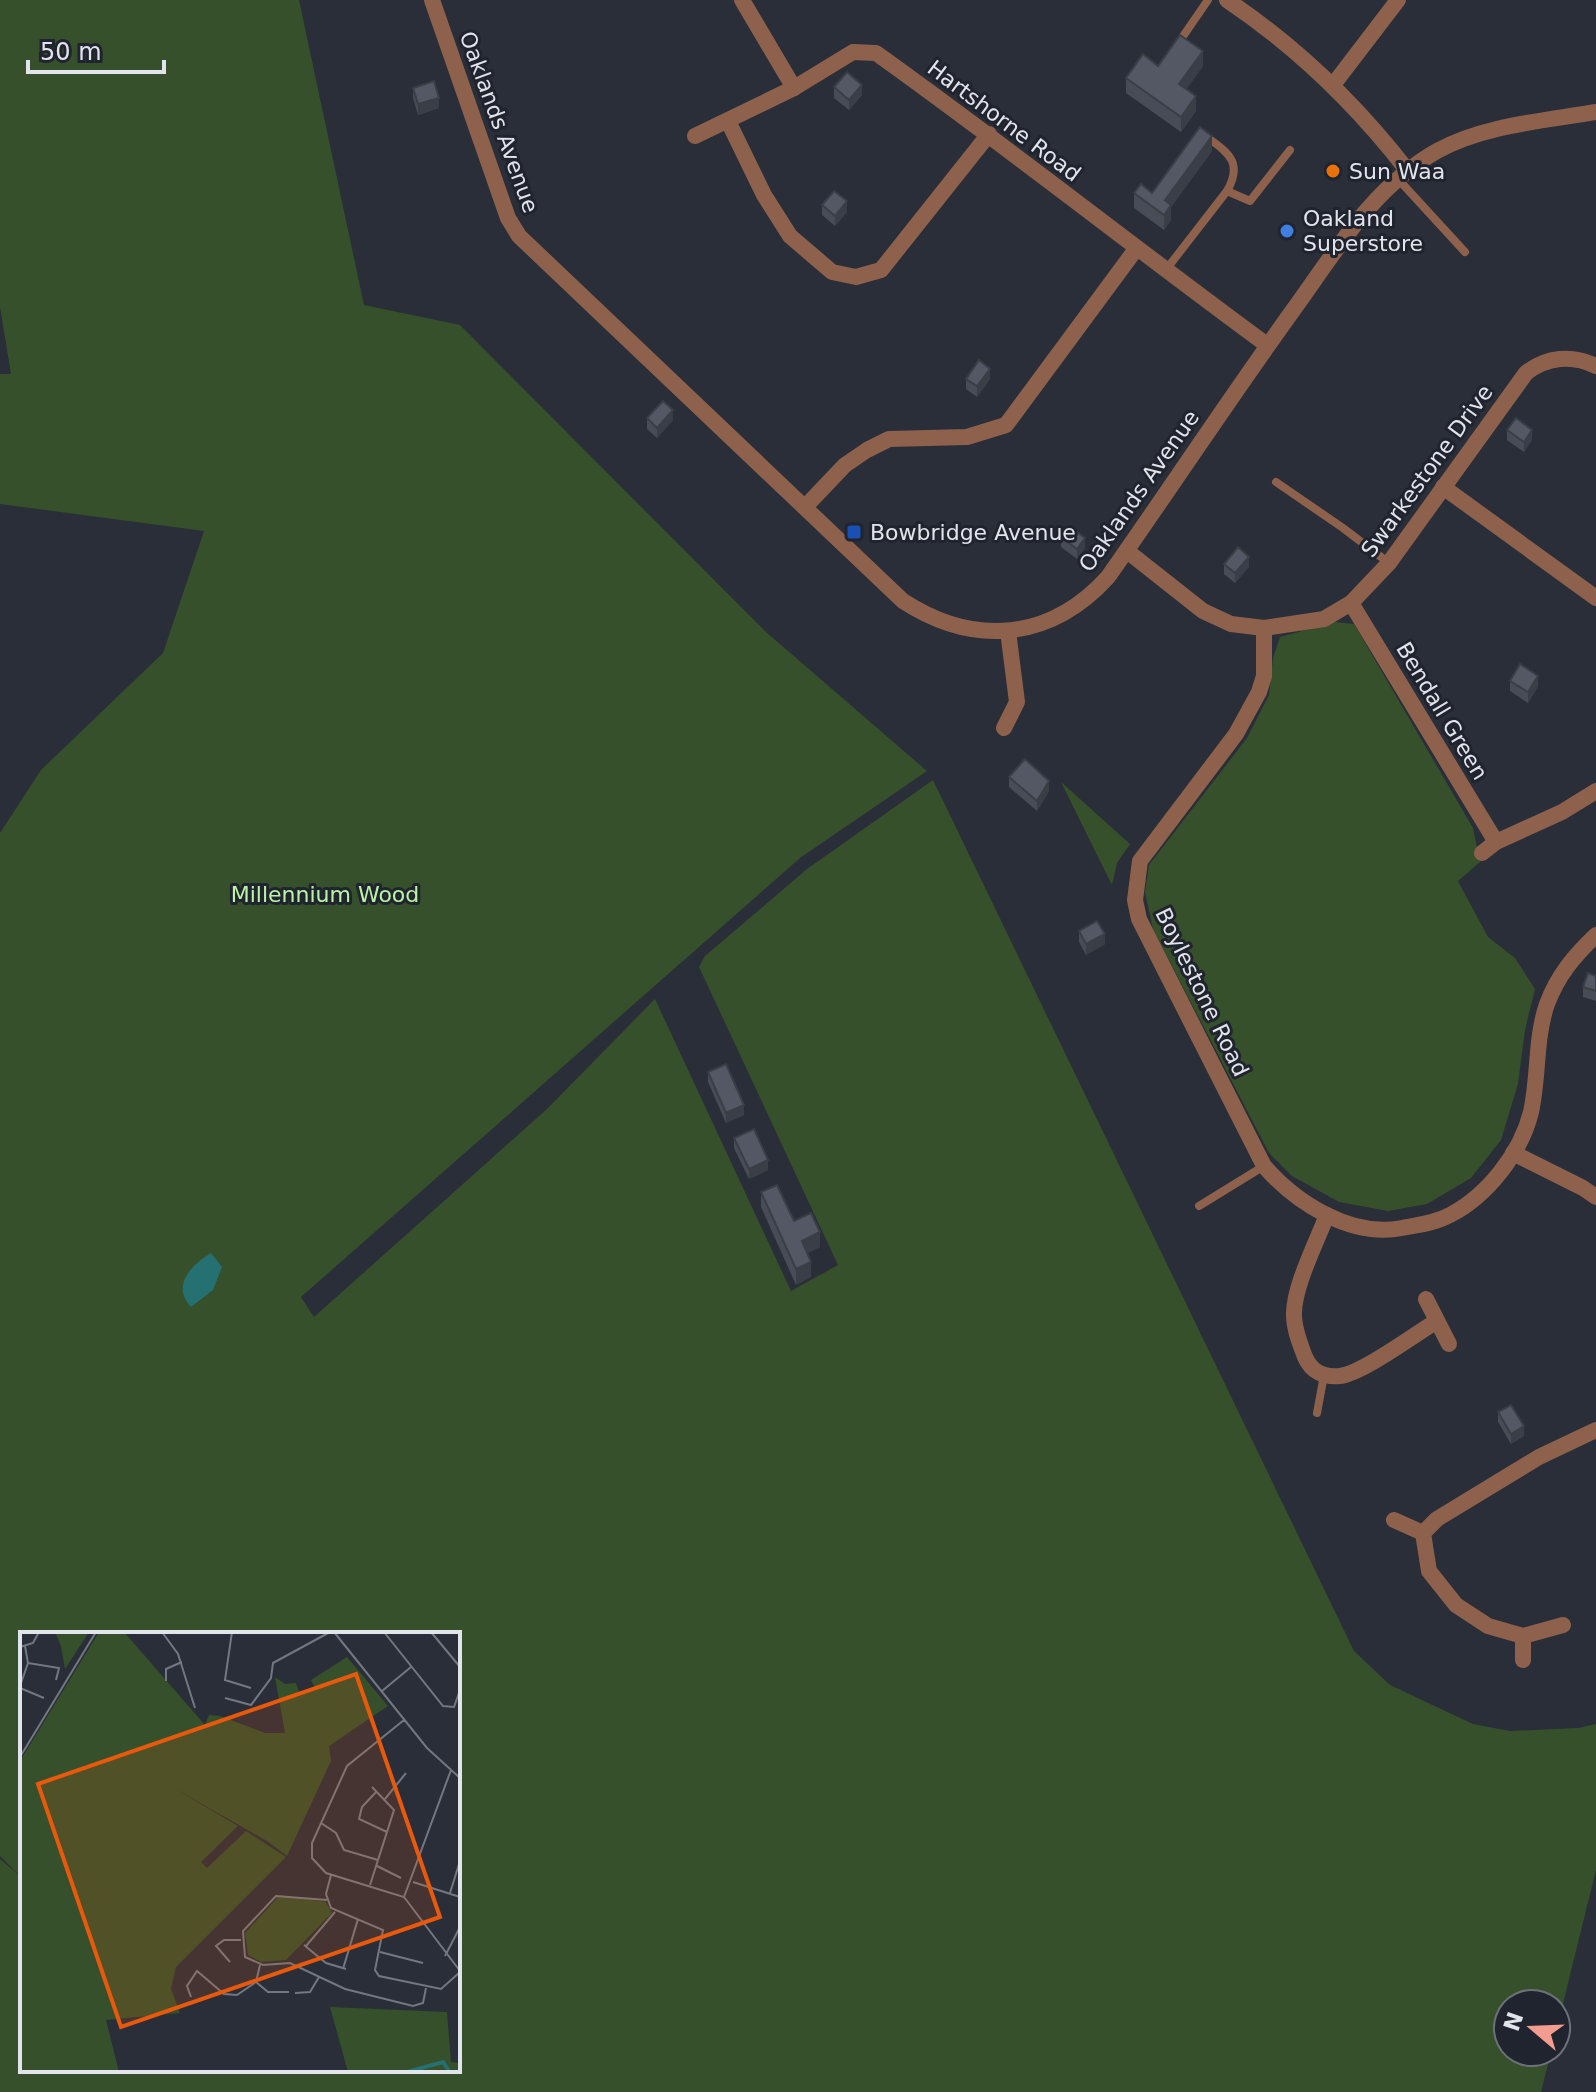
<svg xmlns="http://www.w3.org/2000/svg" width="1596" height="2092" viewBox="0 0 1596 2092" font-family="'DejaVu Sans',sans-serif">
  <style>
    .green { fill: #36502b; fill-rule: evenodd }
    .water { fill: #257071 }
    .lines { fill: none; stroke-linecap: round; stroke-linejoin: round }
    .lane { stroke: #8e614c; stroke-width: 8 }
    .street { stroke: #8e614c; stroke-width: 16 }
    .wall { fill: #474c56 }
    .shaded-wall { fill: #3a3e46 }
    .building { fill: #535864; stroke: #3a3e46; stroke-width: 2 }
    .food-dot { fill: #e8710a; stroke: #20242e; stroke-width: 3 }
    .shop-dot { fill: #3f7fe0; stroke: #20242e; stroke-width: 3 }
    .transit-dot { fill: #1a4fb4; stroke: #20242e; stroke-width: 3 }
    .labels { text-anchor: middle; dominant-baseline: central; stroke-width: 6; stroke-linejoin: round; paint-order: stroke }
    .street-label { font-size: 22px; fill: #e1e4eb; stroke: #20242e }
    .poi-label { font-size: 22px; fill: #e1e4eb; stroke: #20242e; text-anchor: start }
    .park-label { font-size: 22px; fill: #baf3a4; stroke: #20242e }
    .inset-river { fill: none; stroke: #257071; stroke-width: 4 }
    .inset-road { fill: none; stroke: #737780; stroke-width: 2 }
    .view { fill: #e8590c; fill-opacity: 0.15; stroke: #e8590c; stroke-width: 4 }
    .inset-edge { fill: none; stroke: #e1e4eb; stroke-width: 4 }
  </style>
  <rect width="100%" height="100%" fill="#292e38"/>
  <g class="green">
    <path d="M 0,0 L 299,0 L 364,305 L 460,325 L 766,632 L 927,771 L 800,858 L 301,1297 L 314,1317 L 547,1109 L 655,999 L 791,1291 L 838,1265 L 699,967 L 705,956 L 807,869 L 933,780 L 1354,1651 L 1390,1685 L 1473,1724 L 1510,1731 L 1578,1728 L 1596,1724 L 1596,1870 L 1556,2032 L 1556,2004 L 1508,2004 L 1508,2052 L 1551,2052 L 1541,2092 L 0,2092 L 0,1859 L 19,1875 L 0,1856 L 0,833 L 41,770 L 163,653 L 204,531 L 0,504 L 0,374 L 11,374 L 0,307 ZM 22,1634 L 458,1634 L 458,2070 L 22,2070 Z"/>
    <polygon points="1335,622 1354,624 1473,828 1480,862 1458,881 1488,937 1515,958 1535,989 1525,1030 1518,1084 1501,1140 1471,1178 1427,1204 1388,1211 1339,1202 1292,1176 1269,1153 1153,929 1145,892 1149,865 1247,738 1269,695 1273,658 1280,637"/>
    <polygon points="1061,782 1130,844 1117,863 1112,885"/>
  </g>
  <path class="water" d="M 211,1253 L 222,1267 L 213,1290 L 191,1307 C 171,1286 191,1265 211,1253 Z"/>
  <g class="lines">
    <g class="lane">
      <polyline points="1177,45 1208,0"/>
      <path d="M 1204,135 C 1227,152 1244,161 1227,191"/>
      <polyline points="1398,179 1465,252"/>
      <polyline points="1165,271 1227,191 1250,201 1290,150"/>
      <polyline points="1276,482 1343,528 1389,563"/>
      <polyline points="1199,1206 1264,1166"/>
      <polyline points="1317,1413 1324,1375"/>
    </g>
    <g class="street">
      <path d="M 432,0 L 508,218 L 519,236 L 903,601 C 974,647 1050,641 1108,577 C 1172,486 1233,393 1299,302 C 1339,246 1375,186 1437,151 C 1484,125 1544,121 1596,112"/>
      <polyline points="742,0 794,88"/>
      <path d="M 1227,0 C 1297,47 1355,103 1407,170"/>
      <polyline points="1333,85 1398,0"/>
      <polyline points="728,121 764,195 790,236 832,272 856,277 881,270 989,134"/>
      <path d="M 695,136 L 794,88 L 853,52 L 876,53 C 1009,148 1136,249 1267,345"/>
      <polyline points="1443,487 1596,598"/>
      <polyline points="805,507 845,465 867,450 889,439 967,437 1006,425 1136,249"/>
      <path d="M 1127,551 L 1203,611 L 1231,624 L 1264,628 L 1324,619 L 1351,603 L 1389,563 L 1526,373 C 1546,357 1572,354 1596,366"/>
      <polyline points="1351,603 1496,842"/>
      <path d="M 1264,628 L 1264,676 L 1259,692 L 1236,734 L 1140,861 L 1135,900 L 1139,919 L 1264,1166 C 1296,1203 1351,1238 1402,1228 C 1418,1225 1435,1223 1450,1215 C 1487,1196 1521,1153 1531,1112 C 1539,1076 1535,1039 1547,1004 C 1558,975 1574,956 1596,935"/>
      <polyline points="1004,728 1017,702 1008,631"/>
      <polyline points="1482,853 1496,842 1562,812 1596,791"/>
      <polyline points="1513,1153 1583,1188 1596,1197"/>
      <path d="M 1327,1215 C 1317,1241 1293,1288 1294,1315 C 1294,1329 1300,1344 1305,1357 C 1311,1371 1324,1378 1340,1376 C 1363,1373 1415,1334 1437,1321"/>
      <polyline points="1426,1299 1449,1344"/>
      <polyline points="1394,1520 1423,1533"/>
      <polyline points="1563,1625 1523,1636 1488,1626 1456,1605 1429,1571 1423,1533 1437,1519 1539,1457 1596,1430"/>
      <polyline points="1523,1660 1523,1636"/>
    </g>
  </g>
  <g class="wall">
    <polygon points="1158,66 1203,66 1186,89 1196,111 1181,132 1126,93 1126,78"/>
    <polygon points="834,87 862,95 849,110 834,98"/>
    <polygon points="413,88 439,108 418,115 413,98"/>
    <polygon points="1212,151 1171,207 1171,220 1164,230 1134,208 1134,193 1152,193"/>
    <polygon points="822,205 847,212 835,226 822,215"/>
    <polygon points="966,379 990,379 977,397 966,389"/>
    <polygon points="647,418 673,420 657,438 647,429"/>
    <polygon points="1507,430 1532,440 1524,452 1507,440"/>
    <polygon points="1061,537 1085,548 1077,559 1061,547"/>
    <polygon points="1224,564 1249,567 1235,583 1224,574"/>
    <polygon points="1510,681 1538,686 1528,703 1510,691"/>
    <polygon points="1009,777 1049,791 1037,811 1009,787"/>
    <polygon points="1079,931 1105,944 1086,955 1079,942"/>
    <polygon points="1596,976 1596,1001 1583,997 1583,987"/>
    <polygon points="708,1072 744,1115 726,1123 708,1082"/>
    <polygon points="734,1138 768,1170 749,1179 734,1148"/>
    <polygon points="761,1192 794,1221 820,1247 807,1253 811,1277 796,1285 761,1207"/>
    <polygon points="1498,1412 1524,1436 1511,1444 1498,1422"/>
  </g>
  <g class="shaded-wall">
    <polygon points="1203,51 1203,66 1179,100 1179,84"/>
    <polygon points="862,85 862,95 849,110 849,100"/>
    <polygon points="1196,96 1196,111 1181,132 1181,117"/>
    <polygon points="439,98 439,108 418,115 418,104"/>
    <polygon points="1212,136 1212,151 1171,207 1171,220 1164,230 1165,200"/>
    <polygon points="847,201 847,212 835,226 835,216"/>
    <polygon points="990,369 990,379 977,397 977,386"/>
    <polygon points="673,410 673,420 657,438 657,428"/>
    <polygon points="1532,430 1532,440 1524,452 1524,442"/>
    <polygon points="1085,538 1085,548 1077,559 1077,549"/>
    <polygon points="1249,557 1249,567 1235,583 1235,573"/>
    <polygon points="1538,676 1538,686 1528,703 1528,692"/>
    <polygon points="1049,781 1049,791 1037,811 1037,801"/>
    <polygon points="1105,934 1105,944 1086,955 1086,944"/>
    <polygon points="744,1105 744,1115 726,1123 726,1113"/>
    <polygon points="768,1160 768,1170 749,1179 749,1169"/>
    <polygon points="820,1232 820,1247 802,1256 802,1241"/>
    <polygon points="811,1262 811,1277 796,1285 796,1269"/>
    <polygon points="1524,1426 1524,1436 1511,1444 1511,1434"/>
  </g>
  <g class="building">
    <polygon points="1180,35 1203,51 1179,84 1196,96 1181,117 1126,78 1143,54 1158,66"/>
    <polygon points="847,72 862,85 849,100 834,87"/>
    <polygon points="434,81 439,98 418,104 413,88"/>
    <polygon points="1200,127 1212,136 1165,200 1171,205 1164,215 1134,193 1141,184 1152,193"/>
    <polygon points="834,191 847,201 835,216 822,205"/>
    <polygon points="979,360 990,369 977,386 966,379"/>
    <polygon points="663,401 673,410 657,428 647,418"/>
    <polygon points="1516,418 1532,430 1524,442 1507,430"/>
    <polygon points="1069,526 1085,538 1077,549 1061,537"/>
    <polygon points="1238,547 1249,557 1235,573 1224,564"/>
    <polygon points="1520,664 1538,676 1528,692 1510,681"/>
    <polygon points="1025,759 1049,781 1037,801 1009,777"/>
    <polygon points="1097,921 1105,934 1086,944 1079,931"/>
    <polygon points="1588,973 1596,976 1596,991 1583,987"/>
    <polygon points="726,1064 744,1105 726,1113 708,1072"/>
    <polygon points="754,1129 768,1160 749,1169 734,1138"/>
    <polygon points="777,1185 794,1221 811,1213 820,1232 802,1241 811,1262 796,1269 761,1192"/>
    <polygon points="1511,1405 1524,1426 1511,1434 1498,1412"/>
  </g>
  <circle class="food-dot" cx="1333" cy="171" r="8"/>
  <circle class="shop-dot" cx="1287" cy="231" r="8"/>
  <rect class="transit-dot" x="846" y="524" width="16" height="16" rx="4"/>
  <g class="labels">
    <g class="street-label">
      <text transform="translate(1004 121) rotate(37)">Hartshorne Road</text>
      <text transform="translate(499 122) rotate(70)">Oaklands Avenue</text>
      <text transform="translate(1427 471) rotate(-54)">Swarkestone Drive</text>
      <text transform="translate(1139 491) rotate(-55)">Oaklands Avenue</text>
      <text transform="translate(1442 711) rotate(59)">Bendall Green</text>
      <text transform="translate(1202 992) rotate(64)">Boylestone Road</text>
    </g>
    <g class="poi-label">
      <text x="1349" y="171">Sun Waa</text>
      <text x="1303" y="218">Oakland<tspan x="1303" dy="25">Superstore</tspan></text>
      <text x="870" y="532">Bowbridge Avenue</text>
    </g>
    <g class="park-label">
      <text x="325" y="894">Millennium Wood</text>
    </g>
  </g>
  <g transform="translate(20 1632)">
    <rect width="440" height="440" fill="#292e38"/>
    <path d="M 35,0 L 69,0 L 45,37 L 41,14 ZM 79,0 L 104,0 L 185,93 L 189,83 L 200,84 L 245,101 L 265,101 L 255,45 L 265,52 L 276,51 L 280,63 L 295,56 L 291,48 L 327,25 L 368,74 L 309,114 L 311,129 L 267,224 L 247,209 L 154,156 L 218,194 L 181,230 L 187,236 L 226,199 L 266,225 L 156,335 L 151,357 L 160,381 L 86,388 L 99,440 L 0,440 L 0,129 ZM 260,263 L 306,270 L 312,281 L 266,328 L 241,330 L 228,323 L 225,301 ZM 310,375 L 427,380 L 431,430 L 440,431 L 440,440 L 328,440 Z" fill="#36502b"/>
    <path class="inset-river" d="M 387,440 L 423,430 L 429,439"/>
    <path class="inset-road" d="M 142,0 L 158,22 L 175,76M 212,0 L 205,48 L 231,56M 314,0 L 407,116 L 440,146M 364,0 L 423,74 L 434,75 L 440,58M 411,0 L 440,35M 0,15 L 13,11 L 19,0M 8,31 L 39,36 L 36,48M 146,49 L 146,37 L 162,30M 0,54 L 8,31 L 5,14M 0,56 L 24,66M 362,59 L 391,35M 205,66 L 231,73 L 251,46 L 253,31 L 310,0M 384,88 L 327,134 L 292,211 L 292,226 L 306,241 L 384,265 L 440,339M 0,125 L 76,0M 356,160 L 342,175 L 339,187 L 367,200M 365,167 L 386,141M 301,191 L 316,201 L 324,218 L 358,228M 357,234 L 381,246M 311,243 L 306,262 L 311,276 L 363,298 L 355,338 L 359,344 L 421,357 L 440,340M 393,250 L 440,265M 350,253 L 374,178 L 352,155M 430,261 L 440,229M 384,265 L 431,138M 307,268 L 256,264 L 223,299 L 225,325 L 243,333 L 270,331 L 325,357 L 393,374 L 403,371 L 406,356M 284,313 L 306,331 L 326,337M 286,314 L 315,280M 360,320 L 403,331M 425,324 L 440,295M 210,330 L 196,314 L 204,308 L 221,308M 323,337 L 338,287M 236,350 L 248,360 L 269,360M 275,361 L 290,360 L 299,345M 171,365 L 167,354 L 177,339 L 204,362 L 217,363 L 236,350 L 240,333"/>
    <path class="view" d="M 336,42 L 420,285 L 101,395 L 18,152 Z"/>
    <rect width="440" height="440" class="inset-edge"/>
  </g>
  <g transform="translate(1532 2028) rotate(289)"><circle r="38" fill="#20242e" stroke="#6d717a" stroke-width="2"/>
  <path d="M0-6L14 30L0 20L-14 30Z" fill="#f59c90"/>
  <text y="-12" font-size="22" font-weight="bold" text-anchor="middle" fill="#e1e4eb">N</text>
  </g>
  <path d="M28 60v12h136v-12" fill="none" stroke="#e1e4eb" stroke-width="4"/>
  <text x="40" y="60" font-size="24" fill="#e1e4eb" stroke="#20242e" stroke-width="6" paint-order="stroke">50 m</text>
</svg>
